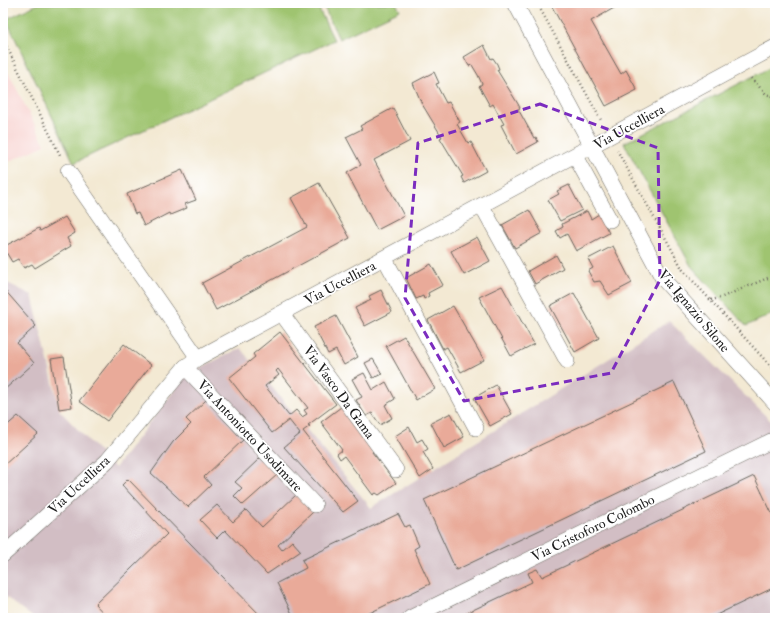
<svg xmlns="http://www.w3.org/2000/svg" width="778" height="621" viewBox="0 0 778 621" font-family="'IM FELL Double Pica',serif">
  <style>
    .built { fill: #f7d0ce }
    .industrial { fill: #d2bec4 }
    .green { fill: #9fc46f; stroke: #5e7046 }
    .building { fill: #e9aa99; fill-rule: evenodd }
    .lines { fill: none; stroke-linecap: round; stroke-linejoin: round }
    .street-casing { stroke: #67645c; stroke-width: 16 }
    .path { stroke: #67645c; stroke-width: 2.5; stroke-dasharray: 1 3; stroke-linecap: butt }
    .street { stroke: #fff; stroke-width: 15 }
    .marked { fill: none; stroke: #7b2cbf; stroke-width: 3; stroke-dasharray: 8 5; stroke-linejoin: round }
    .labels { text-anchor: middle; dominant-baseline: central; stroke-width: 3.5; stroke-linejoin: round; paint-order: stroke }
    .street-label { font-size: 14px; fill: #1c1c1c; stroke: #fff }
  </style>
  <rect width="100%" height="100%" fill="#fff"/>
  <filter id="ink" filterUnits="userSpaceOnUse"><feTurbulence type="fractalNoise" baseFrequency=".025" numOctaves="2"/><feDisplacementMap in="SourceGraphic" scale="8" xChannelSelector="R" yChannelSelector="G"/><feConvolveMatrix kernelMatrix="1 2 1 2 8 2 1 2 1" color-interpolation-filters="sRGB"/></filter>
  <filter id="wash" filterUnits="userSpaceOnUse"><feTurbulence type="fractalNoise" baseFrequency=".012" numOctaves="4" result="noise"/><feDisplacementMap in="SourceGraphic" scale="16" xChannelSelector="R" yChannelSelector="G"/><feGaussianBlur stdDeviation="0.9" result="paint"/><feColorMatrix in="noise" values="0 0 0 0 0 0 0 0 0 0 0 0 0 0 0 0 0 1.4 0 .05"/><feComposite in="paint" operator="in"/></filter>
  <g filter="url(#wash)">
    <rect width="100%" height="100%" fill="#f3e9d3"/>
    <polygon class="built" points="3,62 45,145 3,164"/>
    <polygon class="industrial" points="3,281 32,295 60,411 115,468 186,375 240,348 371,508 669,321 775,425 775,618 34,618 3,595"/>
    <g class="green">
      <polygon points="40,3 316,3 334,40 74,163 6,19"/>
      <polygon points="322,3 396,3 400,10 339,39"/>
      <polygon points="775,65 775,313 746,326 691,266 624,143"/>
    </g>
    <g id="blocks">
      <g class="building">
        <polygon points="550,3 623,3 591,21 621,74 626,70 637,90 606,106"/>
        <polygon points="484,45 491,59 493,58 497,64 499,69 497,70 518,104 520,108 518,109 534,138 536,137 538,142 516,154 501,125 504,124 493,104 490,106 479,86 482,84 478,75 472,65 469,66 464,57"/>
        <polygon points="434,72 439,83 436,84 446,103 449,102 460,122 457,124 468,143 471,142 486,171 464,183 461,177 463,176 440,138 442,137 422,104 413,83"/>
        <polygon points="393,108 410,141 374,160 404,216 377,230 347,173 361,165 346,137 362,129 360,126"/>
        <polygon points="182,170 196,200 185,204 187,208 170,215 169,213 144,226 138,213 135,214 127,194"/>
        <polygon points="319,183 350,238 216,310 202,283 307,227 291,198"/>
        <polygon points="569,185 582,210 560,221 548,200 559,194 557,191"/>
        <polygon points="529,210 542,233 515,248 502,225"/>
        <polygon points="587,211 591,219 599,214 609,233 576,251 567,234 560,238 556,231 563,227 562,224"/>
        <polygon points="65,217 75,233 67,238 71,246 35,268 32,264 24,268 18,259 12,262 3,247 39,228 40,231"/>
        <polygon points="477,237 490,261 464,275 451,251"/>
        <polygon points="613,246 632,283 609,295 600,281 594,282 588,271 593,268 588,259"/>
        <polygon points="556,255 563,268 535,284 528,271"/>
        <polygon points="431,264 443,285 428,293 429,296 424,299 423,296 416,299 406,278"/>
        <polygon points="502,286 534,344 511,356 479,297"/>
        <polygon points="3,288 36,326 17,343 34,363 3,391"/>
        <polygon points="381,290 392,312 365,326 355,308 371,300 369,296"/>
        <polygon points="574,293 599,338 575,352 550,306"/>
        <polygon points="453,306 484,360 461,372 447,347 443,349 428,320"/>
        <polygon points="336,316 358,357 344,365 336,350 328,354 314,327"/>
        <path d="M 280,332 L 336,404 L 308,425 L 310,426 L 303,431 L 358,501 L 343,512 L 284,447 L 300,434 L 289,420 L 272,433 L 229,378 L 255,357 L 253,354 ZM 278,369 L 308,408 L 304,410 L 307,414 L 302,417 L 296,410 L 289,416 L 265,386 L 279,375 L 276,371 Z"/>
        <polygon points="404,336 435,389 416,400 386,346"/>
        <polygon points="124,344 151,365 107,421 79,401"/>
        <polygon points="64,357 72,407 59,409 51,359"/>
        <polygon points="373,359 382,374 373,378 365,363"/>
        <polygon points="364,373 373,390 386,382 395,399 385,405 392,418 380,425 372,413 366,416 356,400 362,397 352,379"/>
        <polygon points="674,382 706,451 456,570 424,500"/>
        <polygon points="496,385 512,414 490,426 474,398"/>
        <polygon points="206,400 243,440 204,477 211,485 188,507 151,473 173,442 191,424 186,419"/>
        <polygon points="341,407 375,450 372,452 396,483 379,495 376,493 373,495 344,456 340,459 337,454 342,450 321,422"/>
        <polygon points="451,413 464,437 444,448 431,423"/>
        <polygon points="18,416 38,434 3,466 3,429"/>
        <polygon points="409,427 417,442 422,439 428,449 423,452 433,469 420,478 395,436"/>
        <polygon points="260,458 277,475 243,505 234,496 242,488 235,482"/>
        <polygon points="754,476 775,520 775,587 710,618 456,618 532,582 528,573 537,569 542,577"/>
        <polygon points="128,479 221,575 263,618 108,618 95,604 167,534 122,485"/>
        <polygon points="296,495 313,512 278,545 282,550 292,541 301,551 267,574 225,530 217,538 200,520 217,505 233,522 246,510 262,527"/>
        <polygon points="398,514 405,527 410,525 419,546 414,549 430,584 359,618 294,618 277,583 306,568 302,560"/>
      </g>
    </g>
  </g>
  <g filter="url(#ink)">
    <use href="#blocks" fill-opacity="0" stroke="#67645c" stroke-width="1"/>
    <g class="lines">
      <g class="street-casing">
        <g id="street">
          <polyline points="515,3 663,279 775,403"/>
          <polyline points="575,156 610,220"/>
          <polyline points="68,171 198,358"/>
          <polyline points="482,206 567,361"/>
          <polyline points="385,259 476,428"/>
          <polyline points="282,314 396,470"/>
          <polyline points="185,367 315,505"/>
          <polyline points="3,555 107,461 185,367 198,358 775,47"/>
          <polyline points="410,618 775,439"/>
        </g>
      </g>
      <g class="path">
        <polyline points="537,3 602,122"/>
        <polyline points="3,39 61,157"/>
        <polyline points="751,78 766,94 775,97"/>
        <polyline points="617,150 683,270 775,371"/>
        <polyline points="711,300 720,298 775,275"/>
      </g>
      <use href="#street" class="street"/>
    </g>
  </g>
  <path class="marked" d="M 540,104 L 658,148 L 660,280 L 611,373 L 464,401 L 405,298 L 418,143 Z"/>
  <g class="labels">
    <g class="street-label">
      <text transform="translate(629 127) rotate(-29)">Via Uccelliera</text>
      <text transform="translate(340 283) rotate(-28)">Via Uccelliera</text>
      <text transform="translate(694 311) rotate(50)">Via Ignazio Silone</text>
      <text transform="translate(339 392) rotate(54)">Via Vasco Da Gama</text>
      <text transform="translate(250 436) rotate(47)">Via Antoniotto Usodimare</text>
      <text transform="translate(79 485) rotate(-43)">Via Uccelliera</text>
      <text transform="translate(593 528) rotate(-26)">Via Cristoforo Colombo</text>
    </g>
  </g>
  <rect width="778" height="621" fill="none" stroke="#fff" stroke-width="16"/>
</svg>
